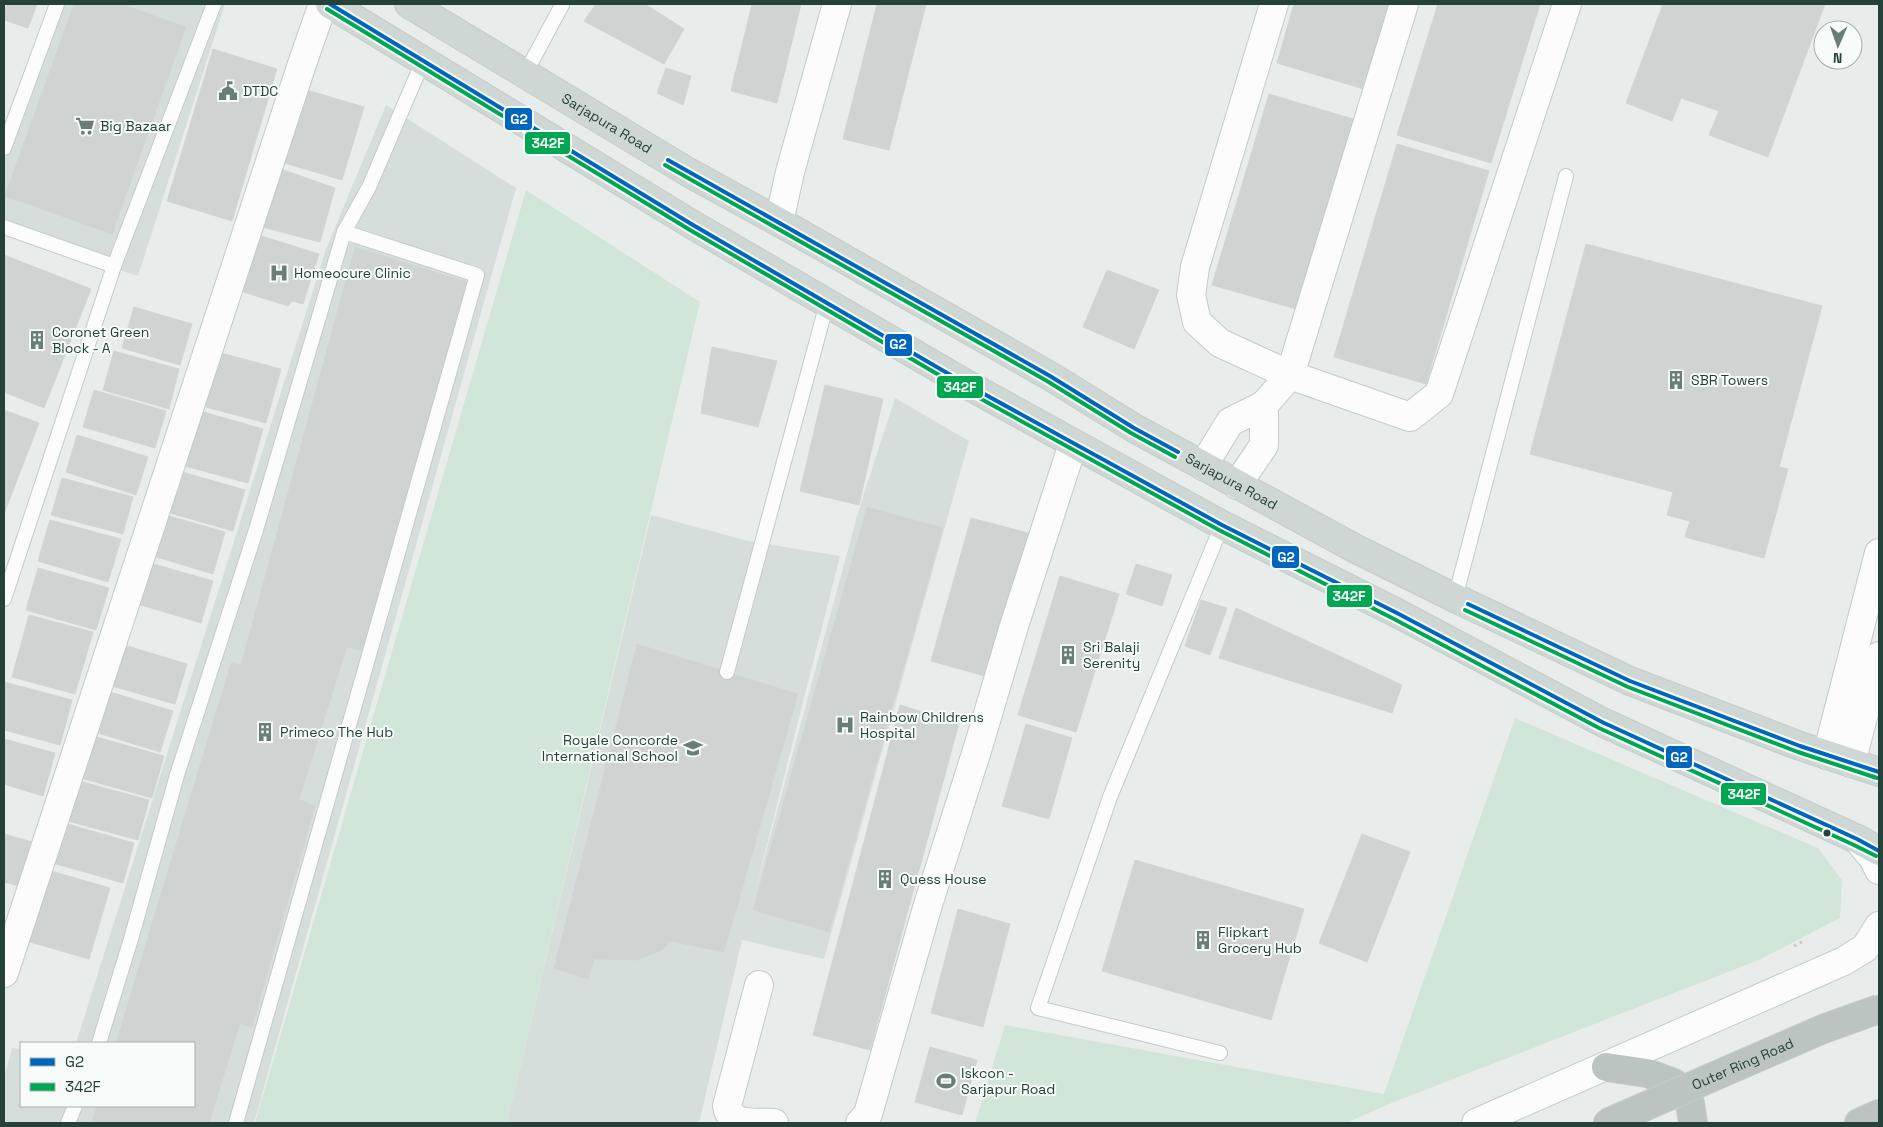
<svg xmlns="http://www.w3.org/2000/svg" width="1883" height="1127" viewBox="0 0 1883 1127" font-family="'Space Grotesk',sans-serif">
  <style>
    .built { fill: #d6dedb }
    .green { fill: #d1e6d8 }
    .building { fill: #cfd4d2; stroke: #d1d6d4 }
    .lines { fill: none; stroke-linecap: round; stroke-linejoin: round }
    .lane-casing { stroke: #c5cac8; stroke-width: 16 }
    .street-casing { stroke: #c5cac8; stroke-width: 30 }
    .secondary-casing { stroke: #c3cbc8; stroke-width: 30 }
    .primary-casing { stroke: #c3ccc9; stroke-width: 30 }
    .highway-casing { stroke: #c3ccc9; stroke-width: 30 }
    .path { stroke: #c3ccca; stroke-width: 3; stroke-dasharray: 2.5 4; stroke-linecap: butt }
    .lane { stroke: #fcfcfc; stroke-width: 14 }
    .street { stroke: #fcfcfc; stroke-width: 28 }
    .secondary { stroke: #fcfcfc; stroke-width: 28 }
    .primary { stroke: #cfd7d5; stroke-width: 28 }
    .highway { stroke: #bcc4c2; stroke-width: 28 }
    .highway-bridge-casing { stroke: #c3ccc9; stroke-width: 30; stroke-linecap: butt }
    .highway-bridge { stroke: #bcc4c2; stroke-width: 28 }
    .bus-1-casing { stroke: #f7fbf9; stroke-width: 8 }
    .bus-2-casing { stroke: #f7fbf9; stroke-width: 8 }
    .bus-1 { stroke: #0065bd; stroke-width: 4 }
    .bus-2 { stroke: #00a651; stroke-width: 4 }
    .bus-dot { fill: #24423a; stroke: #f7fbf9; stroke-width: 2 }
    .labels { text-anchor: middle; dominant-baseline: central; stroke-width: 4; stroke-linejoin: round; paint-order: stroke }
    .poi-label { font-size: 14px; fill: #24423a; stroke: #f7fbf9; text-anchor: start }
    .street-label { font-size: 14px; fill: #24423a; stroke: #f7fbf9 }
    .line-badge { stroke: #f7fbf9; stroke-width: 2 }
    .badge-label { font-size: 14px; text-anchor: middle; font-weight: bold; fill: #fff }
  </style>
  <rect width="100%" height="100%" fill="#e8edeb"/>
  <g class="built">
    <polygon points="50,4 225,4 138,276 4,233 4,124"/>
    <polygon points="386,105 516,188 254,1123 4,1123 4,1078 12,1048 21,1049 21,1106 194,1106 194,1043 76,1043 326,249"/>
    <polygon points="895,398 969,441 824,959 742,940 699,1123 507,1123 651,515 749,541 840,556 754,896 859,509"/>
  </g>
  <g class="green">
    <polygon points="526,190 700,302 507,1123 255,1123"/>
    <polygon points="1515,718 1818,848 1842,880 1840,918 1759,960 1389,1104 1346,1123 975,1123 1005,1025 1384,1094"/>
  </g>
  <g class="building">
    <polygon points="7,4 37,4 28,28 4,20 4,11"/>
    <polygon points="74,4 121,4 186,27 112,234 5,196"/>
    <polygon points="596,4 645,4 684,29 664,64 584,21"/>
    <polygon points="752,4 801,4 777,103 731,91"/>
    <polygon points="877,4 926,4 889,150 843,139"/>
    <polygon points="1294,4 1392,4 1367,90 1277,63"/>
    <polygon points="1438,4 1540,4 1491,163 1397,135"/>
    <polygon points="1663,4 1825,4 1768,157 1709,135 1719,111 1681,98 1672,121 1626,103"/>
    <polygon points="213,49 277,69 232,221 167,201"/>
    <polygon points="666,68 691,76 683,105 657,93"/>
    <polygon points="300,88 364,107 342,180 278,161"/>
    <polygon points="1269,94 1353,119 1296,309 1212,285"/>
    <polygon points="1397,144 1489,171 1426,384 1334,357"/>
    <polygon points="275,167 335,188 320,242 254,225"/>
    <polygon points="258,235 319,254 303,304 292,301 288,306 240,291"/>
    <polygon points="1586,244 1822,306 1779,467 1788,469 1764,558 1685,537 1690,521 1667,515 1673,492 1530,454"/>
    <polygon points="355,247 467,282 363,651 347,647 299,799 315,806 252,1027 240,1023 209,1123 92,1123 97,1106 194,1106 194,1043 116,1043 231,663 241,665"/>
    <polygon points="4,255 91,289 44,408 4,392"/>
    <polygon points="1107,270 1159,290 1134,349 1083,327"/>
    <polygon points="134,307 192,324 180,365 122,348"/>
    <polygon points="712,347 777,361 758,427 701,413"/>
    <polygon points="114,351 179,369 169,409 103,390"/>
    <polygon points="217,352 281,369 266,423 202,406"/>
    <polygon points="825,385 883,399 859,505 800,491"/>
    <polygon points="94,390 166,411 155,448 83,427"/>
    <polygon points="4,410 39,423 4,514"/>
    <polygon points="200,411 263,429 248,483 185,466"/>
    <polygon points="77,435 148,457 136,495 66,472"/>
    <polygon points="182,472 245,490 233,531 170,513"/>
    <polygon points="62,478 133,497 123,534 51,515"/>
    <polygon points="867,507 943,528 829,932 753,910"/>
    <polygon points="162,514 225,532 213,574 150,555"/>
    <polygon points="971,518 1032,534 992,678 931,661"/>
    <polygon points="50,520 121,539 108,582 38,561"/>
    <polygon points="150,563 213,581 201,623 138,604"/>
    <polygon points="1136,564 1172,575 1162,606 1126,594"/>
    <polygon points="38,568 109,588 96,630 26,610"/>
    <polygon points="1060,576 1119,594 1076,732 1018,715"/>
    <polygon points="1201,600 1227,608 1210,655 1185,646"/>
    <polygon points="1236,608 1402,685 1392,713 1219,658"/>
    <polygon points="29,615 93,632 75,694 12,677"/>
    <polygon points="637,644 798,694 724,952 670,941 662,950 637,960 594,959 588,979 554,968"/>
    <polygon points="124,645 187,664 175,704 112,686"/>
    <polygon points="4,682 72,700 60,745 4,730"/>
    <polygon points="110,692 173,711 160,752 98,733"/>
    <polygon points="900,705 959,723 870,1050 813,1035"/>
    <polygon points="1026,724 1072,738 1049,819 1002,806"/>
    <polygon points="93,736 164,756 152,798 81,778"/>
    <polygon points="4,739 55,753 43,796 4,784"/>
    <polygon points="79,781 149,800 138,840 68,821"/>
    <polygon points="64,823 134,843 123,883 53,863"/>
    <polygon points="4,834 32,842 19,886 4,882"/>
    <polygon points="1362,834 1410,852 1367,962 1319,943"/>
    <polygon points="1135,860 1304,909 1271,1020 1102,971"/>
    <polygon points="44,869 110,888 89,959 23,940"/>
    <polygon points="958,909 1010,924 983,1027 931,1013"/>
    <polygon points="930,1047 977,1060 962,1115 915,1102"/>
  </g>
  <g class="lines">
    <g class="lane-casing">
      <g id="lane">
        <polyline points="525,74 562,5"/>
        <polyline points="4,148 57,4"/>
        <polyline points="4,227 114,266"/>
        <polyline points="1455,598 1566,176"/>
        <polyline points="4,599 114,266 214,4"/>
        <polyline points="727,672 827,303"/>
        <polyline points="99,1043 131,939 177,775 256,530 344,232 369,187 423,61"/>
        <polyline points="1220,1053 1038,1008 1110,797 1222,525"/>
        <polyline points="68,1123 75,1106"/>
        <polyline points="236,1123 477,275 344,232"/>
      </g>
    </g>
    <g class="street-casing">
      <g id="street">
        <polyline points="1274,4 1195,267 1191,295 1197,322 1220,343 1290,375 1410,417 1439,394 1567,4"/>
        <polyline points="779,222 790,172 837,4"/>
        <polyline points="1203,466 1230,422 1264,405 1290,375 1404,4"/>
        <polyline points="1237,485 1264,445 1264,405"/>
        <polyline points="1827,755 1879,553"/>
        <polyline points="1851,763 1879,656"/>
        <polyline points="4,973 302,64 323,4"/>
        <path d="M 759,985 L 727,1106 C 730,1127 759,1122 774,1123"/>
        <polyline points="860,1123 868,1114 927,908 979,744 1014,626 1073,444"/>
      </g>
    </g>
    <g class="secondary-casing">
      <g id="secondary">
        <polyline points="1857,839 1873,858 1879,870"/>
        <polyline points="1476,1123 1844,961 1865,948 1879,926"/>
      </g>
    </g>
    <g class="primary-casing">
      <g id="primary">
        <polyline points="330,4 693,225 966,384 1222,525 1397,613 1602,722 1857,839 1879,851"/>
        <path id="s1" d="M 409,4 L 688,172 L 797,232 L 1050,376 L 1134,428 L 1356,549 L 1455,598 L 1630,681 L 1800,746 L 1879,772"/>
      </g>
    </g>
    <g class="highway-casing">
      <g id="highway">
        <polyline points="1606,1067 1647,1073 1674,1083 1690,1103 1693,1123"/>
        <polyline points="1859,1123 1879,1114"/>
      </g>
    </g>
    <polyline class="path" points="1794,946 1804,941"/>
    <use href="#lane" class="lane"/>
    <use href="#street" class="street"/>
    <use href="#secondary" class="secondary"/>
    <use href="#primary" class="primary"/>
    <use href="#highway" class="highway"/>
    <g class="highway-bridge-casing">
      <g id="highway-bridge">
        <path id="s2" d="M 1607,1123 L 1823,1029 L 1879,1009"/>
      </g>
    </g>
    <use href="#highway-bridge" class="highway-bridge"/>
    <g class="bus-1-casing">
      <g id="bus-1">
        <polyline points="330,4 693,225 966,384 1222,525 1397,613 1602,722 1857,839 1879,851"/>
        <polyline points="668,160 1050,376 1134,428 1178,452"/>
        <polyline points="1468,604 1630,681 1800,746 1879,772"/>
      </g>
    </g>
    <g class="bus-2-casing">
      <g id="bus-2">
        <polyline points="327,9 690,230 963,389 1219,530 1394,619 1599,728 1854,845 1876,856"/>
        <polyline points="665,165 1047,381 1131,433 1175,457"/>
        <polyline points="1465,610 1628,687 1798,752 1877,778"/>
      </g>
    </g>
    <use href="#bus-1" class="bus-1"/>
    <use href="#bus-2" class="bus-2"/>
  </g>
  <defs>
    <g id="civic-bare" transform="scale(1.5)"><path d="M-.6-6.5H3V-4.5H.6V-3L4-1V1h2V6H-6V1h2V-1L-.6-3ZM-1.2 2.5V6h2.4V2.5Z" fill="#697e78" stroke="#f7fbf9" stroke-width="2.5" paint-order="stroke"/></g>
    <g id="supermarket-bare" transform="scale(1.5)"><path d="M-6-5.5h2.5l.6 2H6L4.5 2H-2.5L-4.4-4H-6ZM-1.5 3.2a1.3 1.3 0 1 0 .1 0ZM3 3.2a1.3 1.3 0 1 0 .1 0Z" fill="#697e78" stroke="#f7fbf9" stroke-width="2.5" paint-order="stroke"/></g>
    <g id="hospital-bare" transform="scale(1.5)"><path d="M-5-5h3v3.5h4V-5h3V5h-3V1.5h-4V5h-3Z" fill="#697e78" stroke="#f7fbf9" stroke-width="2.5" paint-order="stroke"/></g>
    <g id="building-bare" transform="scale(1.5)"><path d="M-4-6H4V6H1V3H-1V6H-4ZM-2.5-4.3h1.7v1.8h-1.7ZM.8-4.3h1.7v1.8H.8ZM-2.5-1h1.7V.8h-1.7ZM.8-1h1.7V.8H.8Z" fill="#697e78" stroke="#f7fbf9" stroke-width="2.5" paint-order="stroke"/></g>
    <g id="school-bare" transform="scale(1.5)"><path d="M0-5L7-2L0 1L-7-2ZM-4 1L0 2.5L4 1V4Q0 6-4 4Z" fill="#697e78" stroke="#f7fbf9" stroke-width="2.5" paint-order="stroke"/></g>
    <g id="stadium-bare" transform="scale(1.5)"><path d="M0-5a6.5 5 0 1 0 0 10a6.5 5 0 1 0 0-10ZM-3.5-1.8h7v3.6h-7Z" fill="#697e78" stroke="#f7fbf9" stroke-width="2.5" paint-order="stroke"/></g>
  </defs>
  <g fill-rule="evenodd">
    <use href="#civic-bare" x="228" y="91"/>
    <use href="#supermarket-bare" x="85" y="126"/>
    <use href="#hospital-bare" x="279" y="273"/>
    <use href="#building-bare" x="37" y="340"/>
    <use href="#building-bare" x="1676" y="380"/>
    <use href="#building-bare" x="1068" y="655"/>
    <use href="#hospital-bare" x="845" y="725"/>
    <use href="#building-bare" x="265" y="732"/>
    <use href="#school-bare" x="693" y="748"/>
    <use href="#building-bare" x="885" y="879"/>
    <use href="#building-bare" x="1203" y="940"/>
    <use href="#stadium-bare" x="946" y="1081"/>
  </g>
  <circle class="bus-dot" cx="1827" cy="833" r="4.5"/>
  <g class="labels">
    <g class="poi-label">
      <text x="243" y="91">DTDC</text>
      <text x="100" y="126">Big Bazaar</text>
      <text x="294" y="273">Homeocure Clinic</text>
      <text x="52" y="332">Coronet Green<tspan x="52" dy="16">Block - A</tspan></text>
      <text x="1691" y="380">SBR Towers</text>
      <text x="1083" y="647">Sri Balaji<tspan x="1083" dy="16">Serenity</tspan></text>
      <text x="860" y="717">Rainbow Childrens<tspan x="860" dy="16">Hospital</tspan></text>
      <text x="280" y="732">Primeco The Hub</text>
      <text x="678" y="740" text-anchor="end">Royale Concorde<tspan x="678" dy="16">International School</tspan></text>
      <text x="900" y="879">Quess House</text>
      <text x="1218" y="932">Flipkart<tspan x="1218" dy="16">Grocery Hub</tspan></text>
      <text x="961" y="1073">Iskcon -<tspan x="961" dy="16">Sarjapur Road</tspan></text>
    </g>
    <g class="street-label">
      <text stroke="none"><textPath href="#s1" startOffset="231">Sarjapura Road</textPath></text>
      <text stroke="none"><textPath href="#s1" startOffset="951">Sarjapura Road</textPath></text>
      <text stroke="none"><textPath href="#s2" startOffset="148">Outer Ring Road</textPath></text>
    </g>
  </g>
  <g class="line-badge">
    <rect x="504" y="107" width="29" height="24" rx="5" fill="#0065bd"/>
    <rect x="524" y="131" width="47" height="24" rx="5" fill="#00a651"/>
    <rect x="884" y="333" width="29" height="24" rx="5" fill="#0065bd"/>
    <rect x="936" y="375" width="48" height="24" rx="5" fill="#00a651"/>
    <rect x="1271" y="545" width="29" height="24" rx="5" fill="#0065bd"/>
    <rect x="1326" y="584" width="47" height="24" rx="5" fill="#00a651"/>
    <rect x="1665" y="745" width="28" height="24" rx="5" fill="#0065bd"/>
    <rect x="1720" y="782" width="47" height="24" rx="5" fill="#00a651"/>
  </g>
  <g class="badge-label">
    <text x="519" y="124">G2</text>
    <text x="548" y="148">342F</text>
    <text x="898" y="349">G2</text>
    <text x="960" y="392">342F</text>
    <text x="1286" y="562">G2</text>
    <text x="1349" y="601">342F</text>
    <text x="1679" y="762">G2</text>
    <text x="1744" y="799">342F</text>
  </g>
  <rect width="1883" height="1127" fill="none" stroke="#24423a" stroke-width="10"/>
  <rect x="20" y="1042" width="175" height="65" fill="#f7fbf9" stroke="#a3b1ad"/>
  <rect x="30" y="1058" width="25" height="8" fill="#0065bd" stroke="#a3b1ad"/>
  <text x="65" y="1067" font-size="15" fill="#24423a">G2</text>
  <rect x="30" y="1083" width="25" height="8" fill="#00a651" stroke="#a3b1ad"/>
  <text x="65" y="1092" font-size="15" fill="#24423a">342F</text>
  <g transform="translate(1838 45) rotate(182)"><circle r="24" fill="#f7fbf9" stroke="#a3b1ad"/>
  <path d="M0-4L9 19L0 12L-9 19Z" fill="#697e78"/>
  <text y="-8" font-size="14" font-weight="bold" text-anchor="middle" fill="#24423a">N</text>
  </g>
</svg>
